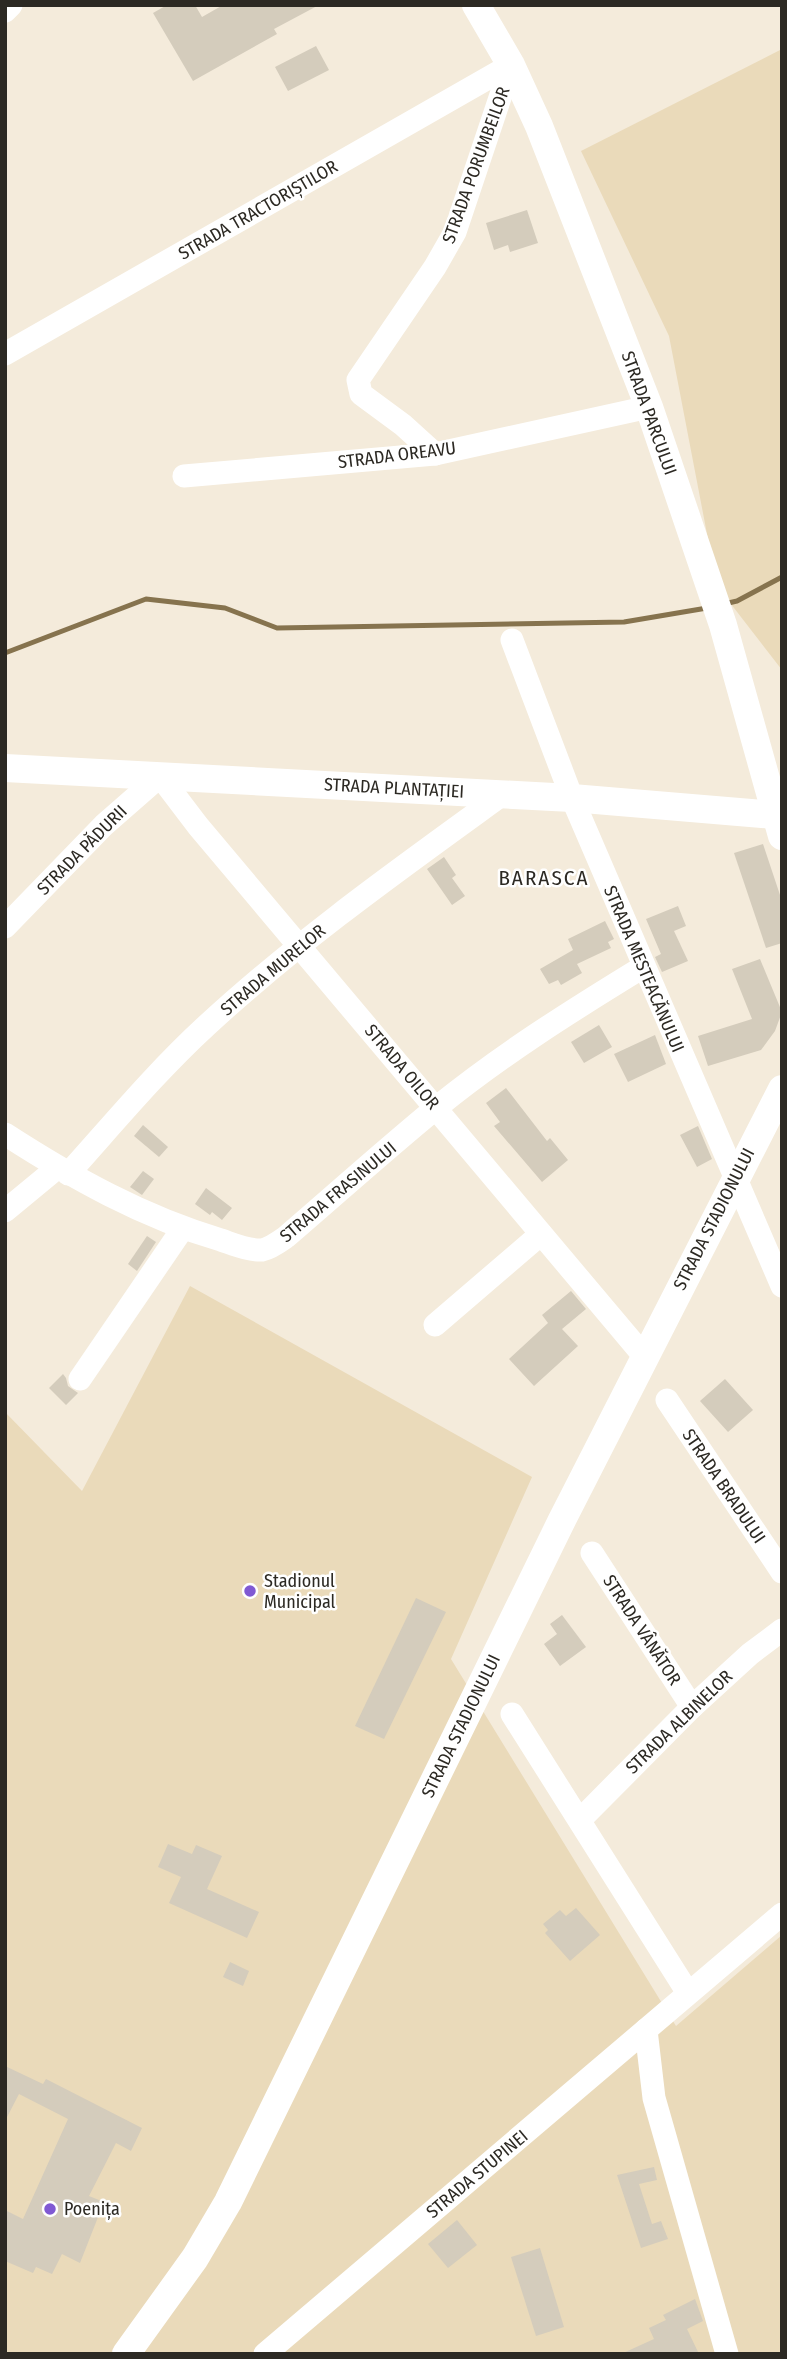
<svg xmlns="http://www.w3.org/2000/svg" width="787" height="2359" viewBox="0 0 787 2359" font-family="'Fira Sans Condensed',sans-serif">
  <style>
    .green { fill: #eadaba }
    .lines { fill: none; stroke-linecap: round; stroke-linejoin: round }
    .stream { stroke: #86734e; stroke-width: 5 }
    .building { fill: #d4ccbc }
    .minor { stroke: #fff; stroke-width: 23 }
    .major { stroke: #fff; stroke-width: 28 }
    .poi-dot { fill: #8059d3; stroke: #fff; stroke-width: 2.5 }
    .labels { text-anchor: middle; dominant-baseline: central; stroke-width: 5; stroke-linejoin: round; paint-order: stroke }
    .street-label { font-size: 18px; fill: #2c2923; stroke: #fff }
    .poi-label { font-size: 18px; fill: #2c2923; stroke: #fff; text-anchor: start }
    .quarter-label { font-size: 21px; letter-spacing: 2px; fill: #2c2923; stroke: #fff }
  </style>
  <rect width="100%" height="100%" fill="#f4ebdb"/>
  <g class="green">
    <polygon points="782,49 782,670 717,586 669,336 581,151"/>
    <polygon points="190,1286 532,1477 451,1659 676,2026 782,1935 782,2354 5,2354 5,1412 82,1491"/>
  </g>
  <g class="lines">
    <g class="stream">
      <polyline points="724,604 737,601 782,577"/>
      <polyline points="5,653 146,599 225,608 277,628 624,622 707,608"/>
    </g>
  </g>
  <g class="building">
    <polygon points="167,5 195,5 202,17 223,5 319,5 274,29 277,34 193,81 153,13"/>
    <polygon points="316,46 329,70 288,91 275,67"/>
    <polygon points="527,210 538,243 510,252 508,245 494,250 486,223"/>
    <polygon points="763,844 782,901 782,943 766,948 734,853"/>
    <polygon points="444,857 456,875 452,878 465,896 452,905 427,869"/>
    <polygon points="678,906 686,926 674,931 688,961 662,972 655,957 661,954 646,919"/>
    <polygon points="605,921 614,939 608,942 611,948 577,964 582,973 561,985 558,980 549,984 540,969 573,950 568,939"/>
    <polygon points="760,959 782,1012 775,1031 761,1050 708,1066 698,1036 752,1019 732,969"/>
    <polygon points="599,1025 612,1047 584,1063 571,1042"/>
    <polygon points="655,1035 666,1064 628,1082 614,1054"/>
    <polygon points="506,1088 547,1141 550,1138 568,1160 542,1182 494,1126 500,1122 486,1103"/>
    <polygon points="143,1125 168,1147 159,1157 134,1136"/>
    <polygon points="698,1126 712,1159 697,1167 680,1135"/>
    <polygon points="143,1171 154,1179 142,1195 130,1187"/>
    <polygon points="206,1188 232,1208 222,1220 212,1212 210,1215 195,1204"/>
    <polygon points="147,1236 156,1242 137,1271 128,1264"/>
    <polygon points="571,1291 586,1309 562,1329 578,1346 534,1386 509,1359 548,1323 542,1315"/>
    <polygon points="63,1374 66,1378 68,1386 78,1393 66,1405 49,1388"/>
    <polygon points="725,1379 753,1410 728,1432 700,1401"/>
    <polygon points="416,1598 446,1612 384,1739 355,1726"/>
    <polygon points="562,1615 586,1647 560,1666 544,1644 557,1634 550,1624"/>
    <polygon points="168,1844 192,1854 196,1845 222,1856 207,1889 259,1912 247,1938 169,1903 181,1877 158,1867"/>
    <polygon points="576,1908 600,1935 570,1961 545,1933 548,1930 543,1924 560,1910 566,1916"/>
    <polygon points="230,1962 249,1971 243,1986 223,1977"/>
    <polygon points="5,2066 43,2084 46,2079 142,2128 131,2151 116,2143 89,2196 104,2202 80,2263 62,2254 52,2274 36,2267 33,2273 5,2261 5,2210 23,2219 68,2119 19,2094 5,2121"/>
    <polygon points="654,2167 657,2180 639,2184 652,2224 661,2221 668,2239 641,2248 617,2175"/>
    <polygon points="457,2220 477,2245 448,2268 428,2244"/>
    <polygon points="540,2248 564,2327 536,2336 511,2257"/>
    <polygon points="695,2299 703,2321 687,2329 699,2354 621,2354 654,2339 649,2328 666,2320 663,2315"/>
  </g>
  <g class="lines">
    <g class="minor">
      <polyline points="5,11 11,5"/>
      <polyline points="5,354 511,65"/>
      <polyline points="435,454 403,425 361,394 358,380 435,267 455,232 511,65"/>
      <polyline points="184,476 435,454 649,407"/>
      <polyline points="512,640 572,798 782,1286"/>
      <polyline points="5,927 104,825 160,776 198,826 644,1356"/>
      <path d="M 5,1134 C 73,1178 143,1217 221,1240 C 233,1244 249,1251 262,1250 C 271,1248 279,1242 286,1237 C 336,1194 385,1150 436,1108 C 501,1055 571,1011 643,967"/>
      <path d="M 68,1174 C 113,1124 156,1072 206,1026 C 298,941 401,868 503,794"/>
      <polyline points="5,1211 57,1168"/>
      <polyline points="435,1325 541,1234"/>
      <polyline points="80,1379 183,1228"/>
      <polyline points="667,1400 782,1572"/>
      <polyline points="592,1553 692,1707"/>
      <polyline points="512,1714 688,1993"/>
      <polyline points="580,1820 692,1707 750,1654 782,1630"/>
      <polyline points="646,2030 654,2098 727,2354"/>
      <polyline points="265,2354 782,1914"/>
    </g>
    <g class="major">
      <polyline points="476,5 511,65 539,126 649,407 723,625 782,836"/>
      <polyline points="5,768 572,798 775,815"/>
      <polyline points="126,2354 195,2258 228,2202 561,1522 782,1089"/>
    </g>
  </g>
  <g class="poi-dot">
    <circle cx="250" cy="1591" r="7"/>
    <circle cx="50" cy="2209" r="7"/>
  </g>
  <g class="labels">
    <g class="street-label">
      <text transform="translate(476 165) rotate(-70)">STRADA PORUMBEILOR</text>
      <text transform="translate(258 210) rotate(-30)">STRADA TRACTORIȘTILOR</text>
      <text transform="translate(649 413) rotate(70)">STRADA PARCULUI</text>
      <text transform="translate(397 455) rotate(-7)">STRADA OREAVU</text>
      <text transform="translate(394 788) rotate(3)">STRADA PLANTAȚIEI</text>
      <text transform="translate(82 850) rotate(-45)">STRADA PĂDURII</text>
      <text transform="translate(644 969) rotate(67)">STRADA MESTEACĂNULUI</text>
      <text transform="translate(273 970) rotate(-40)">STRADA MURELOR</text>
      <text transform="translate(402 1067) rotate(50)">STRADA OILOR</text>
      <text transform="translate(338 1192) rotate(-40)">STRADA FRASINULUI</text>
      <text transform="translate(714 1219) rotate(-63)">STRADA STADIONULUI</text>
      <text transform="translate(724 1486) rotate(56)">STRADA BRADULUI</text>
      <text transform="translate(642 1630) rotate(57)">STRADA VÂNĂTOR</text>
      <text transform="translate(679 1722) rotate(-44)">STRADA ALBINELOR</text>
      <text transform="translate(461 1726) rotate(-64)">STRADA STADIONULUI</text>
      <text transform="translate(477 2174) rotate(-40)">STRADA STUPINEI</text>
    </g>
    <g class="poi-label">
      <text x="264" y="1581">Stadionul<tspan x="264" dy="21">Municipal</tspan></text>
      <text x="64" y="2209">Poenița</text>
    </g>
    <g class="quarter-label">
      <text x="544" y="878">BARASCA</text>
    </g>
  </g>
  <rect width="787" height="2359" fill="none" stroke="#2c2923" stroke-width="14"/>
</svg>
